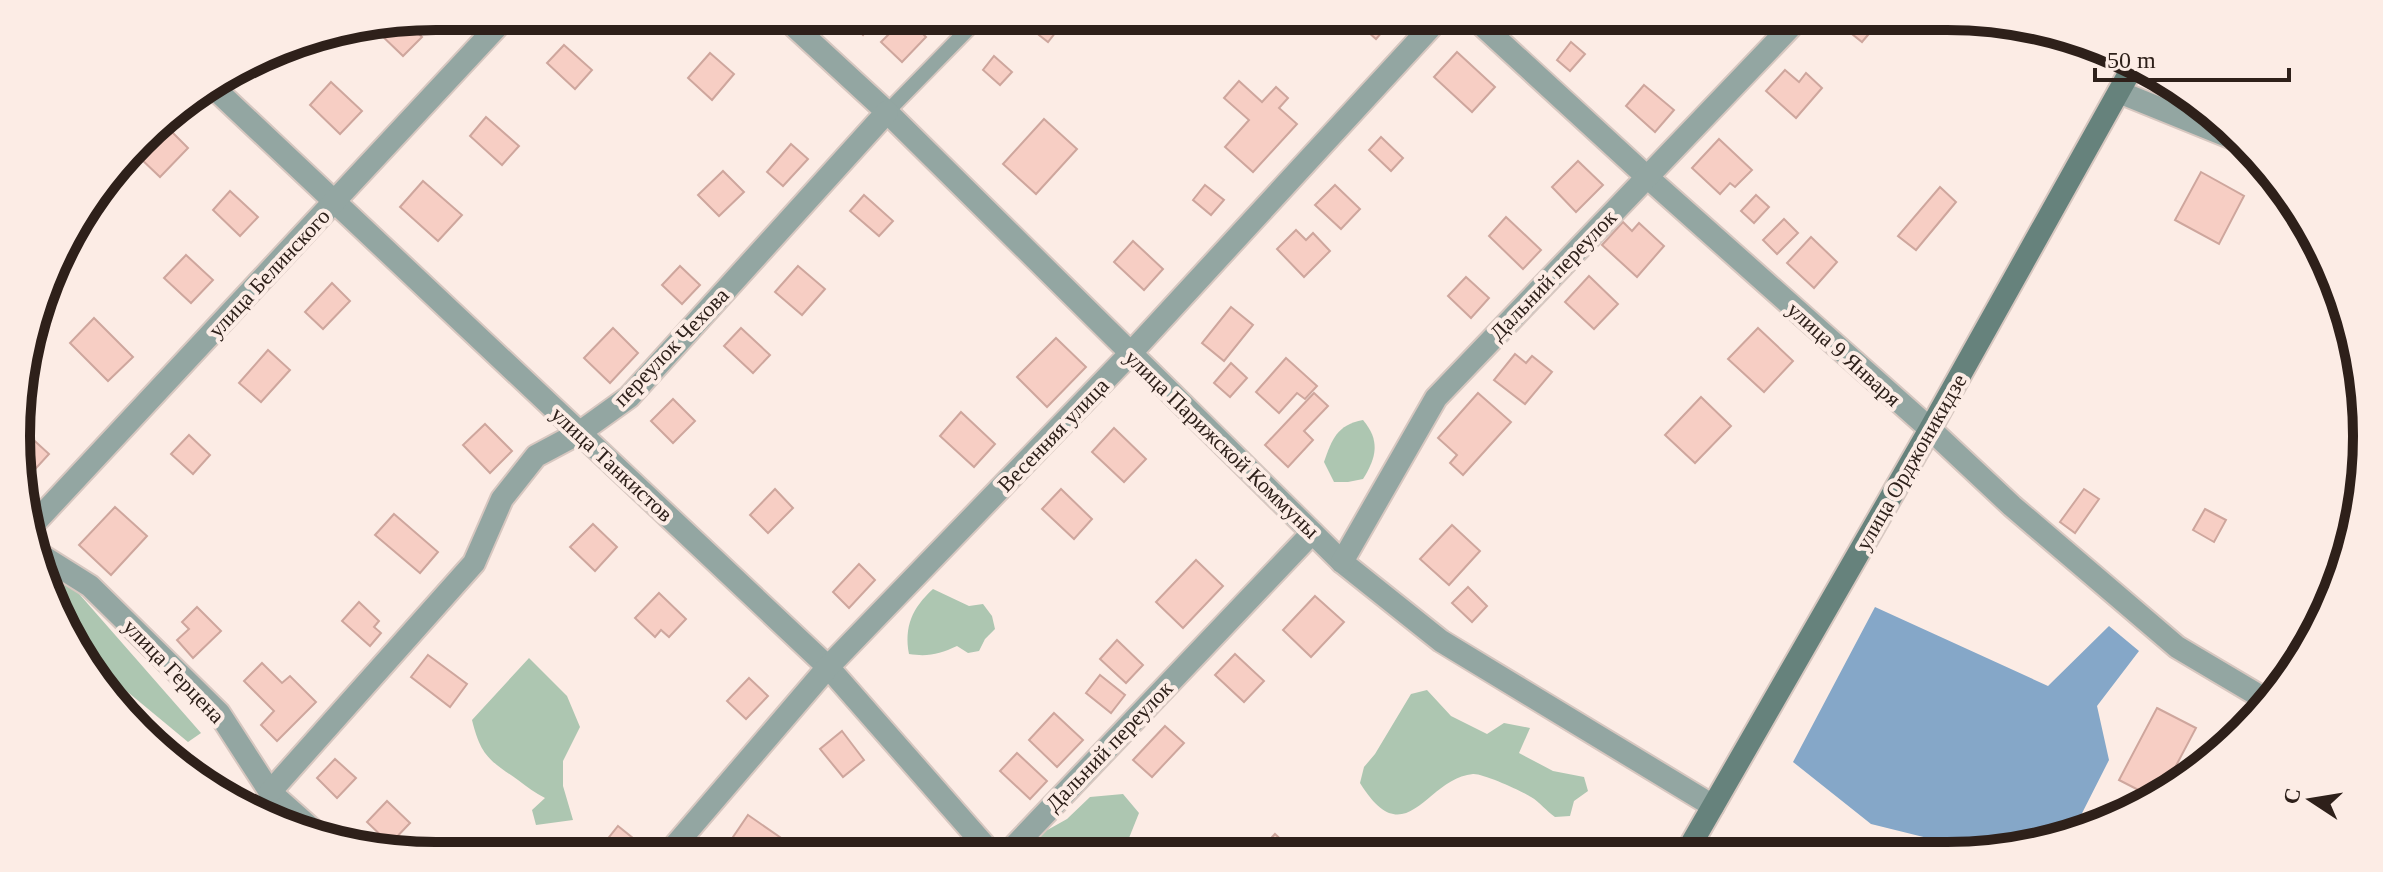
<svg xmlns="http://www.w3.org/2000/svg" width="2383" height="872" viewBox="0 0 2383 872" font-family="'Times New Roman',serif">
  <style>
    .green { fill: #adc6b1 }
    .water { fill: #85a7c8 }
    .building { fill: #f7cec4; stroke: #cea69d; stroke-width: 2 }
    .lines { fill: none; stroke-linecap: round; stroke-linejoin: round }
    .service-casing { stroke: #d7c7c0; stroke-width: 18 }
    .minor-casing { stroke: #d7c7c0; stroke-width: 26 }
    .secondary-casing { stroke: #d7c7c0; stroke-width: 26 }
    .service { stroke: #93a6a2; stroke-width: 14 }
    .minor { stroke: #93a6a2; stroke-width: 22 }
    .secondary { stroke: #66827c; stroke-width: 22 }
    .labels { text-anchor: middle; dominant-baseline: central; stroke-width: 8; stroke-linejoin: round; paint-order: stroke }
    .street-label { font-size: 22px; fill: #2e201a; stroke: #fcece5 }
    .rim { fill: none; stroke: #2e201a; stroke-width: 10 }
  </style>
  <rect width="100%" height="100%" fill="#fcece5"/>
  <g class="green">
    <path d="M 1363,420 C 1380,440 1377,457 1363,479 L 1348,482 L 1334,482 L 1324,462 C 1332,439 1337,425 1363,420 Z"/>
    <polygon points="46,572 66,579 201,733 188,742 118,684 85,664"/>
    <path d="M 933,589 L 969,606 L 983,604 L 992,616 L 995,629 L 985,639 L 979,651 L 968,653 L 957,646 C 940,654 928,657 909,654 C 904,627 912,608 933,589 Z"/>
    <path d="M 529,658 L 567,696 L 580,727 L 563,761 L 563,786 L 573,820 L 536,825 L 532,810 L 545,798 C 535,793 527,787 518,780 C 489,760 481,756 472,720 Z"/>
    <path d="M 1427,690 L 1451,716 L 1487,734 L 1504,723 L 1530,728 L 1519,753 L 1553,771 L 1584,777 L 1588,791 L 1574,801 L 1570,816 L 1555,817 C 1546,811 1540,802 1531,797 C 1522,791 1482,773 1473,774 C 1426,778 1406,857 1360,783 L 1364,767 L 1375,754 L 1411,694 Z"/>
    <polygon points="1123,794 1139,813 1127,843 1119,854 1032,855 1033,848 1042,833 1067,819 1090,797"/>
  </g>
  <polygon class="water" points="1875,607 2048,686 2109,626 2139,651 2097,706 2109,760 2073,831 2002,852 1984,852 1871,824 1793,762"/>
  <g class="building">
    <polygon points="856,16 878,16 863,35 850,23"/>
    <polygon points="1350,16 1396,16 1376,39"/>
    <polygon points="1842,16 1884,16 1862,42 1837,22"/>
    <polygon points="906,17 926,37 902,62 881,42"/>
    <polygon points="405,21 422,37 403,56 377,31 383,25"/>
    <polygon points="1049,21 1059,28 1048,42 1039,35"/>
    <polygon points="1571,42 1585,54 1570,71 1557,60"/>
    <polygon points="564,45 592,70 575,89 547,63"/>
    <polygon points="1457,52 1495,87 1472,112 1434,77"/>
    <polygon points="710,53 734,74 712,100 688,78"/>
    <polygon points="994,56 1012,72 1000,85 983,70"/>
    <polygon points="1785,70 1799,82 1806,73 1822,88 1796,118 1766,91"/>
    <polygon points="1239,81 1262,102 1276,87 1288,98 1279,108 1297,124 1253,172 1225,147 1249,120 1224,98"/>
    <polygon points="331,82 362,111 340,134 310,105"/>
    <polygon points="1644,85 1674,110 1655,132 1626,106"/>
    <polygon points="486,117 519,146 502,165 470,136"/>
    <polygon points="1044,119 1077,149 1036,194 1003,164"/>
    <polygon points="168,128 188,148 160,177 139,157"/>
    <polygon points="1381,137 1403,158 1391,171 1369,150"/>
    <polygon points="1719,139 1752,170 1735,187 1730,183 1720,194 1692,168"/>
    <polygon points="791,144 808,159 783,186 767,172"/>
    <polygon points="1578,161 1603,185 1576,212 1552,187"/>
    <polygon points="723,171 744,192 719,216 698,195"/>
    <polygon points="2201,172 2244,196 2219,244 2175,220"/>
    <polygon points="423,181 462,215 438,241 400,207"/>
    <polygon points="1205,185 1224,200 1211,215 1193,200"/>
    <polygon points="1335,185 1360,209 1341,229 1315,205"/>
    <polygon points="1940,187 1956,202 1916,250 1898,236"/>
    <polygon points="230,191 258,217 240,236 213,210"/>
    <polygon points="864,195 893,221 879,236 850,211"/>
    <polygon points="1756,195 1769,207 1754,223 1741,211"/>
    <polygon points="1506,217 1541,250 1523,269 1489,236"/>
    <polygon points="1784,219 1798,233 1777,254 1763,240"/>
    <polygon points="1623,222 1632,231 1639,223 1664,246 1637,277 1602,245"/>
    <polygon points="1296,230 1306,240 1313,233 1330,251 1304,277 1277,249"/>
    <polygon points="1811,237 1837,262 1814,288 1787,263"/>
    <polygon points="1133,241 1163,269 1144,290 1114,262"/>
    <polygon points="186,255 213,280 191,303 164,278"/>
    <polygon points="680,266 700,285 682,304 662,285"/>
    <polygon points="798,266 825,289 802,315 775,292"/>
    <polygon points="1589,276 1618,304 1594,329 1565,302"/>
    <polygon points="1466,277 1489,298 1471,318 1448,296"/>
    <polygon points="332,283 350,301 323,329 305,312"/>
    <polygon points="1231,307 1253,325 1224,361 1202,343"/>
    <polygon points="94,318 133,357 108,381 70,343"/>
    <polygon points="613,328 638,353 610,383 584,358"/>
    <polygon points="741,328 770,355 753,373 724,346"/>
    <polygon points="1758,328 1793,361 1764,392 1728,359"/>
    <polygon points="1056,338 1086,367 1047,407 1017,377"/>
    <polygon points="268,350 290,370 261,402 239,383"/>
    <polygon points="1515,354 1526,363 1532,356 1552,372 1525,404 1494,380"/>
    <polygon points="1286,358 1317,386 1305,399 1297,393 1279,413 1256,392"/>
    <polygon points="1231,363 1247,378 1230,397 1214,383"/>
    <polygon points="1314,393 1328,406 1304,431 1313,440 1288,467 1265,445"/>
    <polygon points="1478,393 1511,422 1463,475 1450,463 1457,455 1438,438"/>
    <polygon points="1701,397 1731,426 1695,463 1665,435"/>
    <polygon points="673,399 695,421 673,443 651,421"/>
    <polygon points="961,412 995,444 974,467 940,436"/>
    <polygon points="485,424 512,451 490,473 463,445"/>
    <polygon points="1114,428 1146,459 1124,482 1092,452"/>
    <polygon points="26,433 49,454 27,478 23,473 22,437"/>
    <polygon points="189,435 210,455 193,474 171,454"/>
    <polygon points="775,489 793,508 768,533 750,515"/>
    <polygon points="1061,489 1092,519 1074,539 1042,509"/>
    <polygon points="2084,489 2099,499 2075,533 2060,522"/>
    <polygon points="115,507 147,536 111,575 79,545"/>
    <polygon points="2205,509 2226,520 2214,542 2193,530"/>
    <polygon points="394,514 438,552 420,573 375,535"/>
    <polygon points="593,524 617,547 595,571 570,547"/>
    <polygon points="1452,525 1480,551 1449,585 1420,559"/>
    <polygon points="1196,560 1223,586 1183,628 1156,602"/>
    <polygon points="859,564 875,580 849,608 833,592"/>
    <polygon points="1468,587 1487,606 1472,622 1452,603"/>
    <polygon points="659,593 686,619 669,637 661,630 655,637 635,618"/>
    <polygon points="1315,596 1344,622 1311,657 1283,630"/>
    <polygon points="359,602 379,621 374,627 381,633 370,646 342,621"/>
    <polygon points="197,607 221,631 193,658 177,640 189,629 182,622"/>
    <polygon points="1117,640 1143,665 1126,683 1100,659"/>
    <polygon points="1235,654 1264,681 1244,702 1215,675"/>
    <polygon points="428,655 467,684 450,707 411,677"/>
    <polygon points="262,663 282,683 290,676 316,702 277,741 261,725 274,711 244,681"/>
    <polygon points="1100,675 1125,695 1111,713 1086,693"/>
    <polygon points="749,678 768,696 746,719 727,701"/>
    <polygon points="2157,708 2196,728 2161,794 2154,798 2119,780"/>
    <polygon points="1054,713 1083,740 1057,767 1029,740"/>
    <polygon points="1165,726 1184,743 1152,777 1133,760"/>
    <polygon points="842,731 864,760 843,777 820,749"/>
    <polygon points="1017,753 1047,781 1030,799 1000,771"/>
    <polygon points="335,759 356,778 337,798 317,778"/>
    <polygon points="387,801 410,823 390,844 367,822"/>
    <polygon points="748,815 784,840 773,855 752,855 731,840"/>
    <polygon points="618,826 639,843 628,856 604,856 598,851"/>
    <polygon points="1275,834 1297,854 1256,854"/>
  </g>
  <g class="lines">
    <g class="service-casing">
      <g id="service">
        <polyline points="887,112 978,19"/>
        <polyline points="259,808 270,792"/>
      </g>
    </g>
    <g class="minor-casing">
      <g id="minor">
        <polyline points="783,16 887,112 1342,562 1441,641 1713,806"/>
        <polyline points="1472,16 1646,176 1930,429 2012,506 2177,647 2268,701"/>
        <polyline points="214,88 828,667 993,855"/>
        <polyline points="2119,92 2235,139"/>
        <polyline points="29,529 507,16"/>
        <polyline points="39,554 90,586 219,713 270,792 324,840"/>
        <polyline points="1342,562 1436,398 1801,16"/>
        <polyline points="270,792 474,563 502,499 536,456 579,433 629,397 887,112"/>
        <polyline points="667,855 828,667 1130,354 1441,16"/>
        <polyline points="1006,855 1312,533"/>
      </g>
    </g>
    <g class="secondary-casing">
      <polyline id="secondary" points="1686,853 1930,429 2132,68"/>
    </g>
    <use href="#service" class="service"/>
    <use href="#minor" class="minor"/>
    <use href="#secondary" class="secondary"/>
  </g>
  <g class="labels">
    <g class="street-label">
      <text transform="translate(269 273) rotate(-47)">улица Белинского</text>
      <text transform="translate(1553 275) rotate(-46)">Дальний переулок</text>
      <text transform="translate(671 347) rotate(-46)">переулок Чехова</text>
      <text transform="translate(1844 354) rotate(42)">улица 9 Января</text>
      <text transform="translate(1053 435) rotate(-46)">Весенняя улица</text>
      <text transform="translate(1222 444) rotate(44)">улица Парижской Коммуны</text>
      <text transform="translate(1911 462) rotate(-60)">улица Орджоникидзе</text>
      <text transform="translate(612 464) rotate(43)">улица Танкистов</text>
      <text transform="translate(174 671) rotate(46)">улица Герцена</text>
      <text transform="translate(1109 746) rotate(-46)">Дальний переулок</text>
    </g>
  </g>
  <path d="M0 0H2383V872H0ZM436 30H1947A406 406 0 0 1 2353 436V436A406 406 0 0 1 1947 842H436A406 406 0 0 1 30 436V436A406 406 0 0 1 436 30Z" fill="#fcece5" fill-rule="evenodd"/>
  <path class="rim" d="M436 30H1947A406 406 0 0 1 2353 436V436A406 406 0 0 1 1947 842H436A406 406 0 0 1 30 436V436A406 406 0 0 1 436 30Z"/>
  <g transform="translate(2311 800) rotate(282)" stroke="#fcece5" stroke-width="6" paint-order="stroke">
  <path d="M0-6L14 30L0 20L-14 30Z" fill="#2e201a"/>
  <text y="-12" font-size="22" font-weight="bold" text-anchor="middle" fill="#2e201a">С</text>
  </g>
  <path d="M2095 68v12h194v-12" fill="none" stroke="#2e201a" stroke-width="4"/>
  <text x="2107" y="68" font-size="24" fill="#2e201a" stroke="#fcece5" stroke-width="6" paint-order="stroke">50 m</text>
</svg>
